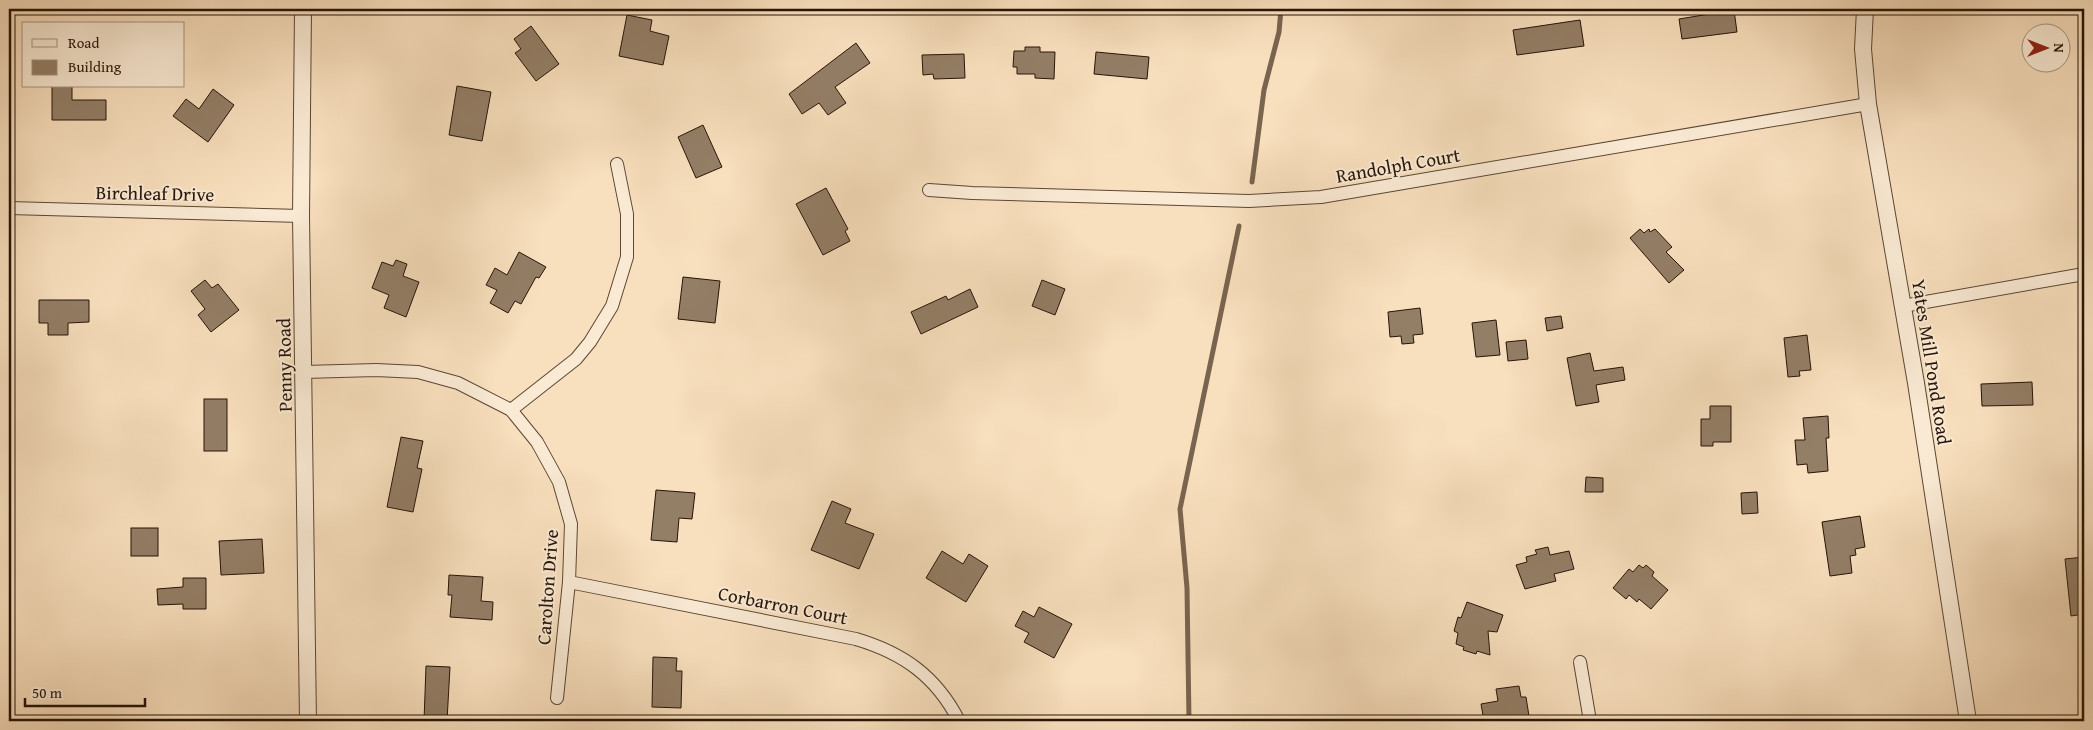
<svg xmlns="http://www.w3.org/2000/svg" width="2093" height="730" viewBox="0 0 2093 730" font-family="'Gentium Book Plus',serif">
  <style>
    .lines { fill: none; stroke-linecap: round; stroke-linejoin: round }
    .stream { stroke: #79644f; stroke-width: 5 }
    .building { fill: #937e66; stroke: #261408 }
    .minor-casing { stroke: #5a4735; stroke-width: 14 }
    .tertiary-casing { stroke: #5a4735; stroke-width: 18 }
    .minor { stroke: #faead4; stroke-width: 12 }
    .tertiary { stroke: #faead4; stroke-width: 16 }
    .labels { text-anchor: middle; dominant-baseline: central; stroke-width: 4; stroke-linejoin: round; paint-order: stroke }
    .street-label { font-size: 19px; fill: #261408; stroke: #faead4 }
  </style>
  <rect width="100%" height="100%" fill="#f8dfbd"/>
  <filter id="stains"><feTurbulence type="fractalNoise" baseFrequency=".004" numOctaves="4"/><feColorMatrix values="0 0 0 0 .2 0 0 0 0 .09 0 0 0 0 .02 0 0 0 .5 -.17"/></filter>
  <radialGradient id="worn" r=".72"><stop offset=".6" stop-color="#630" stop-opacity="0"/><stop offset="1" stop-color="#630" stop-opacity=".3"/></radialGradient>
  <g class="lines">
    <g class="stream">
      <polyline points="1252,182 1264,90 1279,32 1281,9"/>
      <polyline points="1189,721 1187,588 1180,509 1239,226"/>
    </g>
  </g>
  <g class="building">
    <polygon points="1734,10 1737,32 1682,39 1679,19"/>
    <polygon points="627,15 652,20 650,31 669,36 663,65 619,56"/>
    <polygon points="1580,20 1584,46 1517,55 1513,30"/>
    <polygon points="531,26 559,64 536,81 515,53 521,49 514,39"/>
    <polygon points="856,43 870,63 835,87 846,103 828,115 819,103 802,114 789,94"/>
    <polygon points="1025,47 1040,47 1040,52 1055,52 1054,79 1035,78 1035,74 1017,74 1017,67 1013,67 1014,51 1025,51"/>
    <polygon points="1096,52 1149,57 1147,79 1094,74"/>
    <polygon points="964,54 965,78 934,79 933,74 923,75 922,55"/>
    <polygon points="52,86 72,86 72,100 106,100 106,120 52,120"/>
    <polygon points="457,86 491,92 482,141 449,135"/>
    <polygon points="213,89 234,105 208,142 173,116 186,99 199,109"/>
    <polygon points="703,125 722,167 696,178 678,137"/>
    <polygon points="826,188 848,229 845,231 850,241 823,255 796,204"/>
    <polygon points="1640,229 1644,233 1649,229 1650,232 1655,229 1672,247 1666,252 1684,270 1669,283 1630,238"/>
    <polygon points="519,252 546,267 539,278 536,277 521,304 515,301 508,313 490,303 497,290 486,285 495,268 507,275"/>
    <polygon points="396,260 407,264 403,276 419,282 406,317 384,308 389,295 372,288 382,262 393,266"/>
    <polygon points="683,277 720,281 715,323 678,319"/>
    <polygon points="205,280 212,288 218,284 239,310 211,332 198,315 205,309 191,291"/>
    <polygon points="1042,280 1065,289 1055,315 1032,306"/>
    <polygon points="970,289 978,307 921,334 911,312 946,296 948,300"/>
    <polygon points="39,300 89,300 89,322 68,323 68,335 48,335 48,323 39,323"/>
    <polygon points="1420,308 1423,334 1413,335 1414,343 1402,344 1401,336 1390,337 1388,312"/>
    <polygon points="1561,316 1563,328 1547,331 1545,318"/>
    <polygon points="1496,320 1500,355 1476,357 1472,323"/>
    <polygon points="1807,335 1811,370 1799,371 1800,376 1788,377 1784,338"/>
    <polygon points="1526,340 1528,359 1508,361 1506,342"/>
    <polygon points="1590,353 1594,371 1623,367 1625,380 1596,385 1599,402 1576,406 1567,358"/>
    <polygon points="2032,382 2033,405 1982,406 1981,384"/>
    <rect x="204" y="399" width="23" height="52"/>
    <polygon points="1710,406 1731,406 1731,442 1713,442 1713,446 1701,446 1701,419 1710,419"/>
    <polygon points="1828,416 1829,438 1826,438 1828,471 1808,473 1807,464 1797,465 1795,440 1805,440 1803,418"/>
    <polygon points="401,437 423,441 417,468 422,469 413,512 387,507"/>
    <polygon points="1586,477 1603,478 1603,492 1585,492"/>
    <polygon points="656,490 695,493 692,519 679,518 677,542 651,540"/>
    <polygon points="1757,492 1758,513 1742,514 1741,493"/>
    <polygon points="832,501 851,509 845,523 874,534 859,569 811,550"/>
    <polygon points="1860,516 1865,547 1855,549 1856,555 1850,556 1852,573 1830,576 1822,522"/>
    <rect x="131" y="528" width="27" height="28"/>
    <polygon points="262,539 264,573 221,575 219,541"/>
    <polygon points="1548,547 1550,555 1569,551 1574,569 1554,574 1556,581 1525,589 1516,565 1527,562 1526,557 1537,554 1535,550"/>
    <polygon points="942,551 963,564 969,554 988,566 966,602 926,578"/>
    <polygon points="2084,557 2084,614 2071,616 2065,559"/>
    <polygon points="1639,565 1643,568 1646,565 1654,572 1652,576 1668,590 1651,609 1639,599 1637,602 1629,595 1626,599 1613,588 1629,569 1633,572"/>
    <polygon points="449,575 483,577 481,601 493,602 492,620 450,617 452,595 448,595"/>
    <polygon points="183,578 206,578 206,609 183,609 183,604 158,605 157,589 183,587"/>
    <polygon points="1467,602 1503,615 1497,632 1488,631 1490,655 1477,651 1476,654 1463,650 1464,647 1456,644 1458,633 1454,631 1458,617 1461,618"/>
    <polygon points="1039,607 1072,624 1054,658 1024,642 1029,633 1015,626 1023,611 1034,617"/>
    <polygon points="653,657 677,658 676,671 682,671 681,708 652,707"/>
    <polygon points="426,666 450,667 447,721 424,721"/>
    <polygon points="1519,686 1521,697 1526,697 1529,716 1519,717 1520,721 1484,721 1481,704 1498,701 1496,689"/>
  </g>
  <g class="lines">
    <g class="minor-casing">
      <g id="minor">
        <polyline points="929,190 972,193 1249,201 1321,197 1868,104"/>
        <polyline points="9,208 301,216"/>
        <polyline points="1903,306 2084,274"/>
        <polyline points="304,372 376,370 418,372 458,383 511,410 537,442 559,482 571,524 569,582 557,698"/>
        <polyline points="511,410 576,359 590,342 612,306 627,257 627,214 617,164"/>
        <path d="M 569,582 L 856,639 C 903,653 936,676 959,721"/>
        <polyline points="1580,662 1590,721"/>
      </g>
    </g>
    <g class="tertiary-casing">
      <g id="tertiary">
        <polyline points="303,9 301,216 308,721"/>
        <polyline points="1865,9 1863,49 1868,104 1916,383 1968,721"/>
      </g>
    </g>
    <use href="#minor" class="minor"/>
    <use href="#tertiary" class="tertiary"/>
  </g>
  <g class="labels">
    <g class="street-label">
      <text transform="translate(1398 165) rotate(-10)">Randolph Court</text>
      <text transform="translate(155 193) rotate(1)">Birchleaf Drive</text>
      <text transform="translate(1932 362) rotate(81)">Yates Mill Pond Road</text>
      <text transform="translate(284 365) rotate(-91)">Penny Road</text>
      <text transform="translate(547 587) rotate(-86)">Carolton Drive</text>
      <text transform="translate(783 605) rotate(11)">Corbarron Court</text>
    </g>
  </g>
  <rect width="2093" height="730" fill="none" stroke="#f8dfbd" stroke-width="30"/>
  <rect x="10" y="10" width="2073" height="710" fill="none" stroke="#261408" stroke-width="2.5"/>
  <rect x="15" y="15" width="2063" height="700" fill="none" stroke="#261408"/>
  <rect x="22" y="22" width="162" height="65" fill="#faead4" stroke="#a59482"/>
  <rect x="32" y="39" width="25" height="8" fill="#faead4" stroke="#a59482"/>
  <text x="68" y="48" font-size="15" fill="#261408">Road</text>
  <rect x="32" y="60" width="25" height="15" fill="#937e66" stroke="#a59482"/>
  <text x="68" y="72" font-size="15" fill="#261408">Building</text>
  <g transform="translate(2046 48) rotate(90)"><circle r="24" fill="#faead4" stroke="#a59482"/>
  <path d="M0-4L9 19L0 12L-9 19Z" fill="#8f2418"/>
  <text y="-8" font-size="14" font-weight="bold" text-anchor="middle" fill="#261408">N</text>
  </g>
  <path d="M25 698v8h120v-8" fill="none" stroke="#261408" stroke-width="2.5"/>
  <text x="32" y="698" font-size="15" fill="#261408" stroke="#faead4" stroke-width="4" paint-order="stroke">50 m</text>
  <rect width="100%" height="100%" filter="url(#stains)"/>
  <rect width="100%" height="100%" fill="url(#worn)"/>
</svg>
